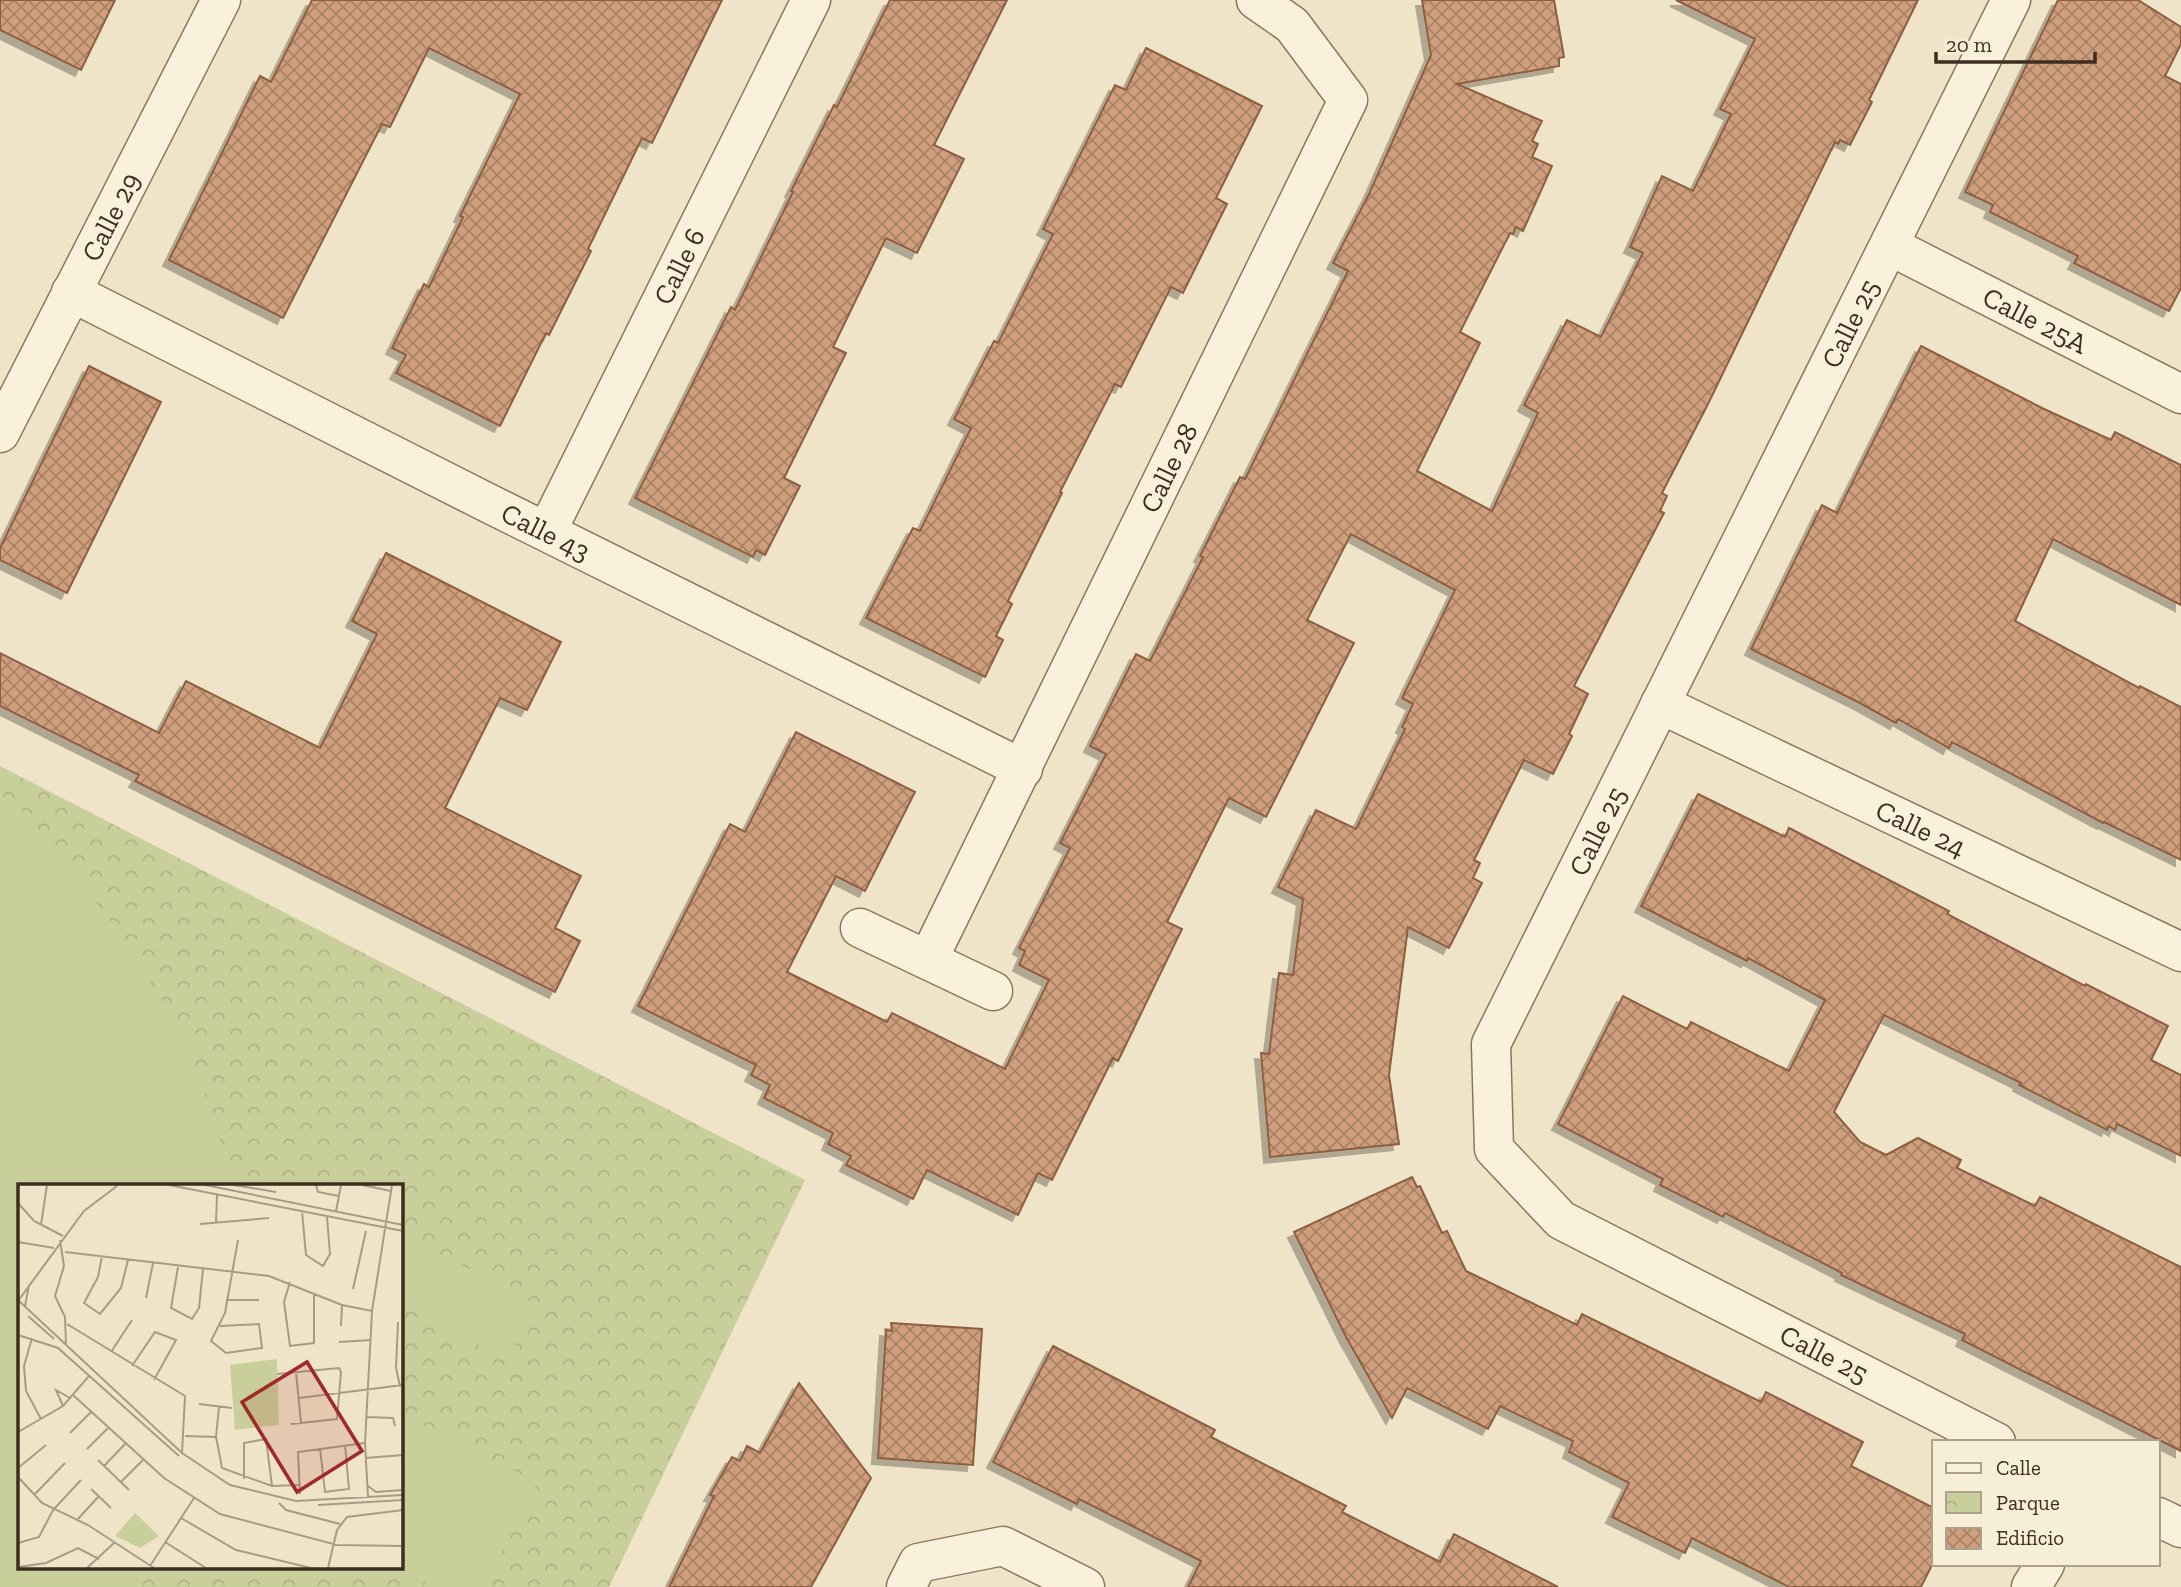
<svg xmlns="http://www.w3.org/2000/svg" width="2181" height="1587" viewBox="0 0 2181 1587" font-family="'Zilla Slab',serif">
  <style>
    .park { fill: url(#park-crowns); fill-rule: evenodd }
    .pitch { fill: #c9cf9b }
    .building { fill: url(#building-cross-hatch); stroke: #8d5f41; stroke-width: 2; filter: url(#shadow) }
    .lines { fill: none; stroke-linecap: round; stroke-linejoin: round }
    .street-casing { stroke: #8d765c; stroke-width: 41 }
    .street { stroke: #faf1dc; stroke-width: 38 }
    .labels { text-anchor: middle; dominant-baseline: central; stroke-width: 5; stroke-linejoin: round; paint-order: stroke }
    .street-label { font-size: 28px; fill: #3d2e20; stroke: #f7eed8 }
    .inset-road { fill: none; stroke: #a89b85; stroke-width: 2 }
    .view { fill: #9e2a2b; fill-opacity: 0.15; stroke: #9e2a2b; stroke-width: 3.5 }
    .inset-edge { fill: none; stroke: #3d2e20; stroke-width: 3.5 }
  </style>
  <defs>
    <pattern id="park-crowns" width="20" height="18" patternUnits="userSpaceOnUse" patternTransform="scale(1.75)"><rect width="20" height="18" fill="#c9cf9b"/><path d="M2 6a3 3 0 1 1 6 0M12 15a3 3 0 1 1 6 0" fill="none" stroke="#aeb285"/></pattern>
    <pattern id="building-cross-hatch" width="8" height="8" patternUnits="userSpaceOnUse" patternTransform="scale(1.75)"><rect width="8" height="8" fill="#cf9f7d"/><path d="M0 0l8 8M0 8l8-8" fill="none" stroke="#a98266"/></pattern>
    <filter id="shadow"><feDropShadow dx="-6" dy="6" stdDeviation="0" flood-color="#0004"/></filter>
  </defs>
  <rect width="100%" height="100%" fill="#f0e4c8"/>
  <path class="park" d="M 0,766 L 805,1180 L 609,1587 L 0,1587 ZM 19,1186 L 401,1186 L 401,1568 L 19,1568 Z"/>
  <g class="pitch">
    <polygon points="0,794 27,815 107,916 187,1040 219,1136 228,1186 19,1186 19,1568 141,1568 129,1587 0,1587"/>
    <polygon points="401,1234 536,1304 506,1360 401,1305"/>
    <polygon points="401,1414 537,1483 483,1587 437,1587 399,1568"/>
  </g>
  <g class="building">
    <polygon points="0,0 115,0 81,70 0,30"/>
    <polygon points="312,0 722,0 652,143 642,138 588,249 591,251 549,335 546,333 500,426 396,373 406,355 392,348 424,284 429,287 463,217 460,216 520,94 429,48 390,127 382,124 283,318 169,260 260,76 271,82"/>
    <polygon points="890,0 1007,0 934,145 964,159 917,253 886,238 833,347 846,353 784,478 800,486 765,555 756,550 753,557 635,498 731,307 735,310 793,192 791,191 834,105 837,107"/>
    <polygon points="1422,0 1554,0 1564,57 1559,58 1559,66 1457,84 1542,121 1532,141 1538,144 1532,157 1552,166 1523,231 1516,227 1513,234 1510,233 1460,332 1480,343 1417,471 1492,511 1538,413 1524,405 1567,320 1601,337 1643,253 1630,247 1662,176 1693,191 1731,114 1720,109 1755,39 1676,0 1918,0 1869,100 1872,102 1850,145 1840,140 1838,144 1835,142 1708,404 1662,493 1667,496 1660,511 1664,513 1574,686 1588,694 1569,734 1572,736 1553,774 1524,760 1474,860 1480,863 1473,878 1482,883 1449,948 1408,927 1389,1075 1399,1144 1270,1157 1261,1053 1269,1054 1279,973 1293,975 1303,899 1278,887 1316,810 1356,829 1405,729 1402,727 1413,704 1402,698 1455,590 1351,534 1307,620 1354,643 1266,817 1229,798 1167,922 1182,929 1118,1061 1113,1058 1052,1180 1038,1173 1018,1215 927,1170 913,1199 846,1165 851,1156 828,1144 833,1133 764,1098 770,1085 751,1075 756,1065 638,1006 730,824 745,832 796,732 915,792 865,891 836,876 787,972 887,1022 892,1013 1005,1069 1049,980 1019,965 1025,951 1019,948 1070,848 1060,843 1106,754 1090,746 1136,654 1150,661 1203,557 1200,556 1240,477 1245,479 1348,271 1333,263 1369,194 1431,55"/>
    <polygon points="2058,0 2138,0 2181,27 2181,44 2165,76 2181,84 2181,288 2169,311 2074,263 2078,256 1990,212 1993,205 1965,192"/>
    <polygon points="1146,48 1262,106 1216,198 1227,204 1183,293 1171,287 1121,387 1115,384 1060,492 1062,493 1008,601 1012,604 996,636 1003,640 985,677 866,618 913,528 920,531 971,428 954,419 994,341 998,343 1053,234 1043,229 1115,85 1126,90"/>
    <polygon points="1921,346 2042,408 2111,440 2115,432 2181,465 2181,605 2053,539 2015,621 2139,688 2140,686 2181,707 2181,860 2104,822 2103,823 1952,742 1949,748 1898,719 1896,723 1858,702 1751,649 1822,505 1837,513"/>
    <polygon points="89,366 161,402 67,593 0,560 0,548"/>
    <polygon points="386,553 561,642 527,710 500,698 445,808 581,876 555,928 580,941 555,992 135,781 139,775 0,706 0,653 159,733 186,681 320,748 377,634 352,621"/>
    <polygon points="1698,794 1785,837 1789,828 1949,911 1947,914 2085,986 2086,984 2168,1026 2151,1060 2181,1075 2181,1156 2117,1124 2115,1130 2109,1126 2107,1130 2019,1085 2021,1083 1884,1015 1834,1112 1860,1142 1886,1155 1918,1138 1961,1160 1957,1168 2035,1206 2040,1197 2181,1267 2181,1451 1962,1340 1965,1334 1841,1275 1842,1273 1725,1213 1723,1217 1660,1185 1663,1179 1558,1124 1623,996 1687,1029 1691,1022 1789,1071 1825,1000 1748,958 1747,961 1641,906"/>
    <polygon points="1412,1177 1417,1187 1420,1186 1442,1233 1447,1231 1466,1271 1577,1325 1582,1314 1761,1402 1766,1392 1863,1442 1851,1466 1934,1508 1934,1561 1921,1587 1789,1587 1692,1538 1685,1553 1612,1517 1629,1483 1569,1452 1573,1441 1500,1406 1488,1429 1407,1388 1392,1418 1346,1337 1294,1232"/>
    <polygon points="891,1323 982,1329 973,1465 878,1458 886,1330 892,1331"/>
    <polygon points="1053,1346 1215,1430 1211,1437 1346,1506 1342,1512 1440,1562 1454,1534 1558,1587 1188,1587 1201,1561 1079,1499 1077,1504 993,1462"/>
    <polygon points="799,1383 871,1478 811,1587 669,1587 714,1496 710,1495 732,1457 740,1461 747,1446 760,1453"/>
  </g>
  <g class="lines">
    <g class="street-casing">
      <g id="street">
        <path id="s1" d="M 1890,246 L 2181,394"/>
        <path id="s2" d="M 71,292 L 486,502 L 1023,769"/>
        <path id="s3" d="M 0,433 L 221,0"/>
        <path id="s4" d="M 547,531 L 811,0"/>
        <path id="s5" d="M 1660,704 L 2181,952"/>
        <polyline points="860,928 993,991"/>
        <path id="s6" d="M 928,960 L 1348,100 L 1292,25 L 1256,0"/>
        <path id="s7" d="M 1996,1442 L 1561,1220 L 1494,1149 L 1491,1044 L 2011,0"/>
        <polyline points="2158,1517 2181,1528"/>
        <polyline points="906,1587 918,1563 1003,1546 1085,1587"/>
        <polyline points="2031,1587 2045,1564"/>
      </g>
    </g>
    <use href="#street" class="street"/>
  </g>
  <g class="labels">
    <g class="street-label">
      <text stroke="none"><textPath href="#s3" startOffset="243">Calle 29</textPath></text>
      <text stroke="none"><textPath href="#s4" startOffset="296">Calle 6</textPath></text>
      <text stroke="none"><textPath href="#s1" startOffset="163">Calle 25A</textPath></text>
      <text stroke="none"><textPath href="#s7" startOffset="1496">Calle 25</textPath></text>
      <text stroke="none"><textPath href="#s6" startOffset="548">Calle 28</textPath></text>
      <text stroke="none"><textPath href="#s2" startOffset="532">Calle 43</textPath></text>
      <text stroke="none"><textPath href="#s5" startOffset="289">Calle 24</textPath></text>
      <text stroke="none"><textPath href="#s7" startOffset="929">Calle 25</textPath></text>
      <text transform="translate(1824 1354) rotate(27)">Calle 25</text>
    </g>
  </g>
  <g transform="translate(18 1184)">
    <rect width="385" height="385" fill="#f0e4c8"/>
    <path d="M 259,175 L 261,241 L 217,246 L 212,181 Z" fill="#c9cf9b"/>
    <path d="M 255,180 L 251,212 L 239,222 L 220,223 L 218,186 ZM 117,329 L 141,352 L 122,364 L 97,352 Z" fill="#c9cf9b"/>
    <path class="inset-road" d="M 151,1 L 385,47M 187,1 L 385,41M 216,1 L 258,8M 298,1 L 300,8 L 321,12M 344,1 L 373,7M 0,19 L 16,37 L 45,52M 284,27 L 288,71 L 305,82 L 312,70 L 309,33M 318,27 L 323,1M 198,39 L 199,11M 182,40 L 251,34M 23,41 L 29,1M 42,56 L 46,82 L 37,112 L 47,133 L 48,161M 0,58 L 36,64M 47,68 L 251,92 L 324,121 L 354,127M 84,72 L 80,93 L 66,119 L 82,130 L 103,104 L 110,76M 160,83 L 153,124 L 174,135 L 181,124 L 185,85M 272,98 L 266,118 L 272,162 L 296,159 L 296,110M 335,105 L 348,47M 128,114 L 135,79M 0,116 L 164,269 L 212,301 L 278,317 L 385,311M 208,116 L 241,116M 0,117 L 66,27 L 99,2M 7,122 L 11,101M 10,132 L 36,155M 380,138 L 378,184 L 382,202M 49,140 L 167,212 L 164,269M 202,142 L 241,140 L 244,164 L 208,169 L 193,157 L 207,129 L 220,56M 323,142 L 324,121M 0,151 L 40,164 L 161,272M 14,154 L 6,182 L 8,207 L 23,235M 321,158 L 353,156M 93,168 L 114,136M 114,182 L 137,148 L 158,156 L 136,196M 278,188 L 283,239M 259,190 L 321,184 L 323,188 L 319,235 L 273,240M 55,211 L 146,294 L 202,330 L 319,361 L 385,362M 281,214 L 385,201M 181,220 L 214,224M 45,222 L 38,206 L 52,214M 201,223 L 198,253 L 204,284 L 254,302 L 281,301M 349,233 L 375,234 L 377,242M 0,248 L 45,222 L 71,192M 52,249 L 74,227M 167,252 L 198,253M 302,264 L 307,308 L 331,305 L 327,261M 69,265 L 91,243M 347,274 L 385,271M 80,276 L 111,306M 86,282 L 108,259M 0,284 L 28,261M 0,293 L 24,319 L 70,341 L 136,384M 226,295 L 226,259 L 248,255 L 254,302M 103,298 L 125,276M 350,302 L 358,308 L 385,306M 73,305 L 93,324M 282,310 L 280,268 L 347,259M 16,311 L 47,279M 350,313 L 347,259 L 354,127 L 374,1M 261,319 L 268,326 L 322,340M 300,321 L 385,316M 163,334 L 218,366 L 293,384M 59,336 L 81,312M 147,358 L 188,384M 0,359 L 21,353 L 35,326 L 63,296M 132,382 L 176,314M 0,383 L 28,379 L 60,364 L 81,375M 69,384 L 97,358M 310,384 L 319,346 L 329,333 L 385,326"/>
    <path class="view" d="M 289,178 L 344,267 L 279,308 L 224,218 Z"/>
    <rect width="385" height="385" class="inset-edge"/>
  </g>
  <rect x="1932" y="1440" width="228" height="126" fill="#f7eed8" stroke="#ada18e" stroke-width="2"/>
  <rect x="1946" y="1463" width="35" height="10" fill="#faf1dc" stroke="#ada18e" stroke-width="2"/>
  <text x="1996" y="1475" font-size="21" fill="#3d2e20">Calle</text>
  <rect x="1946" y="1492" width="35" height="21" fill="url(#park-crowns)" stroke="#ada18e" stroke-width="2"/>
  <text x="1996" y="1510" font-size="21" fill="#3d2e20">Parque</text>
  <rect x="1946" y="1528" width="35" height="21" fill="url(#building-cross-hatch)" stroke="#ada18e" stroke-width="2"/>
  <text x="1996" y="1545" font-size="21" fill="#3d2e20">Edificio</text>
  <path d="M1936 52v10h159v-10" fill="none" stroke="#3d2e20" stroke-width="3.5"/>
  <text x="1946" y="52" font-size="21" fill="#3d2e20" stroke="#f7eed8" stroke-width="5" paint-order="stroke">20 m</text>
</svg>
